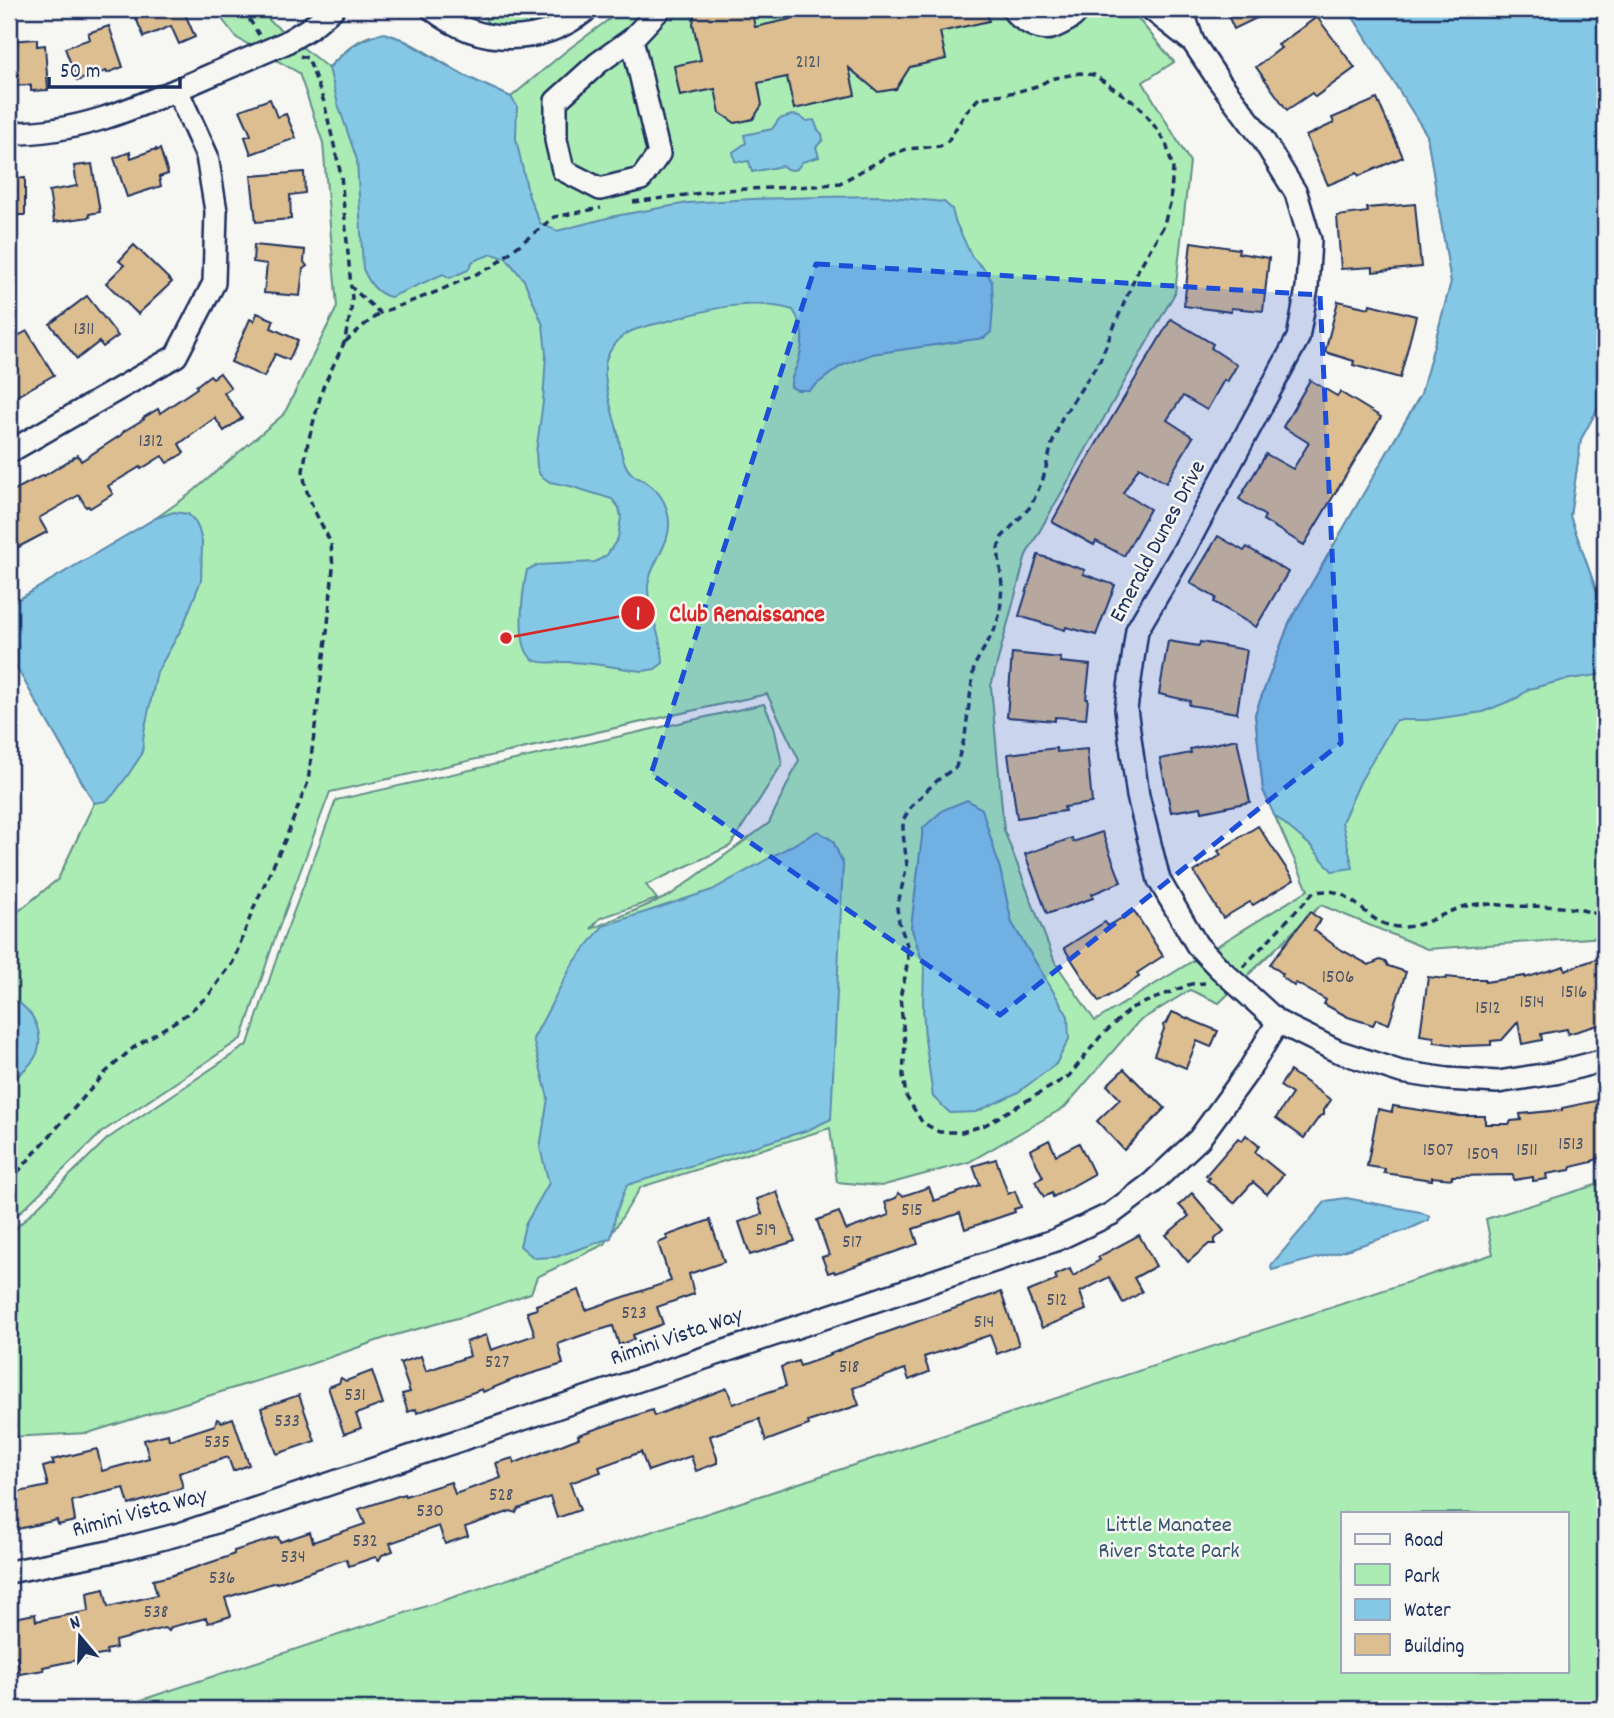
<svg xmlns="http://www.w3.org/2000/svg" width="1614" height="1718" viewBox="0 0 1614 1718" font-family="Dekko,sans-serif">
  <style>
    .green { fill: #abecb4; stroke: #638e89; stroke-width: 2; fill-rule: evenodd }
    .water { fill: #85c8e6; stroke: #5b8bb0; stroke-width: 2 }
    .building { fill: #dcbe90; stroke: #1b2f5e; stroke-width: 2 }
    .lines { fill: none; stroke-linecap: round; stroke-linejoin: round }
    .minor-casing { stroke: #1b2f5e; stroke-width: 26 }
    .path { stroke: #1b2f5e; stroke-width: 3.5; stroke-dasharray: 7 5; stroke-linecap: butt }
    .minor { stroke: #f6f6f2; stroke-width: 21 }
    .marked { fill: #1d4ed8; fill-opacity: 0.2; stroke: #1d4ed8; stroke-width: 5; stroke-dasharray: 14 9; stroke-linejoin: round }
    .labels { text-anchor: middle; dominant-baseline: central; stroke-width: 5; stroke-linejoin: round; paint-order: stroke }
    .number-label { font-size: 19px; fill: #4b536a }
    .street-label { font-size: 23px; fill: #1b2f5e; stroke: #f6f6f2 }
    .park-label { font-size: 23px; fill: #38556f; stroke: #f6f6f2 }
    .leader { fill: none; stroke: #d62828; stroke-width: 2.5 }
    .callout-dot { fill: #d62828; stroke: #f6f6f2; stroke-width: 2.5 }
    .mark-label { font-size: 21px; text-anchor: middle; font-weight: bold; fill: #fff }
    .callout-label { font-size: 24px; text-anchor: middle; font-weight: bold; fill: #d62828; stroke: #f6f6f2; stroke-width: 5; stroke-linejoin: round; paint-order: stroke }
  </style>
  <rect width="100%" height="100%" fill="#f6f6f2"/>
  <filter id="ink" filterUnits="userSpaceOnUse"><feTurbulence type="fractalNoise" baseFrequency=".0143" numOctaves="2"/><feDisplacementMap in="SourceGraphic" scale="14" xChannelSelector="R" yChannelSelector="G"/><feConvolveMatrix kernelMatrix="1 2 1 2 8 2 1 2 1" color-interpolation-filters="sRGB"/></filter>
  <g filter="url(#ink)">
    <g class="green">
      <path d="M 214,9 L 262,9 L 270,21 L 328,68 C 343,53 360,34 383,34 C 402,34 443,64 461,73 C 477,82 494,89 511,97 L 566,51 L 623,9 L 1130,9 L 1174,62 L 1143,82 L 1190,162 L 1175,293 L 1026,555 L 991,686 L 1004,830 L 1055,962 L 1095,1021 L 1308,890 L 1263,790 L 1255,714 L 1290,621 L 1421,394 L 1451,282 L 1427,135 L 1348,9 L 1602,9 L 1605,29 L 1605,395 L 1581,439 L 1570,516 L 1605,615 L 1605,937 L 1427,949 L 1321,905 L 1219,1003 L 1190,990 L 1138,1022 L 1065,1107 L 969,1162 L 881,1186 L 837,1182 L 830,1128 L 641,1187 L 605,1244 L 537,1277 L 531,1293 L 465,1316 L 388,1337 L 305,1366 L 88,1433 L 9,1437 L 9,1235 L 107,1139 L 248,1044 L 281,945 L 336,800 L 764,704 L 774,726 L 782,764 L 730,846 L 646,885 L 657,899 L 600,918 L 591,929 L 669,896 L 769,823 L 799,760 L 767,694 L 330,792 L 274,941 L 242,1038 L 102,1132 L 9,1223 L 9,919 L 58,879 L 94,803 L 9,654 L 9,605 L 156,518 L 190,494 L 284,414 L 337,307 L 323,143 L 299,73 L 237,38 Z"/>
      <path d="M 479,9 L 571,9 C 546,23 520,30 490,26 Z"/>
      <path d="M 1605,1182 L 1605,1709 L 114,1709 L 1493,1254 L 1486,1219 ZM 1567,1513 L 1567,1671 L 1343,1671 L 1343,1513 Z"/>
    </g>
    <g class="water">
      <polygon points="1348,9 1602,9 1605,29 1605,395 1581,439 1570,516 1605,615 1605,674 1564,680 1529,689 1517,698 1483,712 1427,720 1396,720 1360,782 1342,822 1353,868 1332,871 1311,846 1274,815 1263,790 1255,714 1290,621 1421,394 1451,282 1427,135"/>
      <path d="M 384,33 L 401,39 L 463,75 L 511,97 L 517,106 L 516,139 L 529,197 L 540,223 L 557,231 L 615,216 L 688,203 L 752,199 L 821,197 L 881,196 L 944,202 L 952,209 L 955,221 L 972,257 L 986,271 L 992,282 L 993,306 L 991,332 L 984,338 L 872,354 L 841,366 L 809,390 L 797,390 L 791,387 C 790,379 794,373 797,365 C 804,345 805,328 793,310 C 751,297 709,309 668,321 C 657,324 637,327 628,333 C 617,339 605,354 605,367 C 604,385 612,412 617,429 C 620,443 621,464 632,474 C 635,477 641,479 646,482 C 660,492 667,503 669,521 C 671,545 650,563 648,586 C 647,613 663,637 663,663 L 655,669 L 643,671 C 616,668 588,661 561,662 C 553,662 541,664 534,660 C 514,649 523,589 527,570 L 538,565 L 595,562 L 607,555 L 618,538 L 621,517 L 619,508 L 612,499 L 570,486 L 550,482 L 540,475 L 537,467 L 536,452 L 543,402 L 546,354 L 543,325 L 524,280 L 506,258 L 492,254 L 473,261 L 468,270 L 450,278 L 443,274 L 391,297 C 376,294 369,282 363,269 L 357,160 L 338,104 L 329,68 C 347,49 358,39 384,33 Z"/>
      <polygon points="792,115 799,116 806,121 814,120 818,130 822,134 823,140 816,147 819,157 802,162 797,169 792,170 787,169 782,166 752,172 749,161 742,162 735,161 733,152 746,143 744,135 772,129 779,119"/>
      <polygon points="174,512 188,514 195,521 199,530 202,542 201,580 183,626 157,672 144,732 142,754 128,775 113,795 106,801 94,803 9,654 9,605 156,518"/>
      <polygon points="967,800 982,809 1000,869 1012,923 1068,1016 1069,1039 1056,1064 1017,1093 976,1112 950,1113 933,1097 925,1039 923,1007 924,966 911,927 923,828 943,810"/>
      <polygon points="818,831 833,841 843,864 831,1119 808,1130 627,1185 616,1213 611,1238 556,1257 534,1258 520,1246 525,1225 549,1183 540,1148 548,1098 533,1039 572,965 603,926 712,890"/>
      <path d="M 9,997 C 13,1000 19,1002 23,1006 C 40,1021 46,1047 30,1064 C 24,1071 16,1077 9,1083 Z"/>
      <polygon points="1346,1198 1420,1212 1429,1216 1429,1220 1407,1230 1343,1251 1272,1270 1271,1267 1272,1264 1326,1201"/>
    </g>
    <g class="building">
      <polygon points="132,9 183,9 195,37 179,44 171,26 144,37"/>
      <polygon points="695,9 751,9 755,27 791,19 790,15 798,13 797,9 986,9 989,21 940,32 946,59 910,67 896,89 878,92 849,68 855,95 794,109 787,77 758,83 762,105 753,119 735,123 720,113 715,89 680,96 674,66 701,60 693,24"/>
      <polygon points="1225,9 1275,9 1234,29"/>
      <polygon points="1317,17 1355,68 1315,97 1312,93 1287,110 1256,67 1281,48 1278,45"/>
      <polygon points="109,26 123,67 107,73 106,71 77,81 65,48 90,39 88,33"/>
      <polygon points="37,39 37,46 45,45 48,90 31,91 31,85 14,86 14,79 9,79 9,41"/>
      <polygon points="270,99 277,117 286,114 296,138 251,154 245,137 251,135 240,110"/>
      <polygon points="1377,99 1403,157 1359,176 1357,173 1328,185 1306,136 1334,123 1332,118"/>
      <polygon points="156,149 156,151 160,149 168,174 159,177 161,186 127,197 114,158 130,152 131,158"/>
      <polygon points="92,164 100,212 89,214 90,217 54,222 49,191 77,186 74,166"/>
      <polygon points="304,172 305,193 290,195 291,219 256,222 251,176"/>
      <polygon points="25,178 25,215 9,215 9,179"/>
      <polygon points="1415,204 1421,267 1373,272 1373,267 1341,269 1337,216 1368,212 1367,208"/>
      <polygon points="1191,242 1239,249 1238,253 1269,258 1263,311 1231,308 1231,312 1184,306"/>
      <polygon points="134,245 172,282 138,314 106,283 124,265 119,261"/>
      <polygon points="254,245 305,250 304,262 307,266 303,269 300,296 264,293 267,264 253,262"/>
      <polygon points="87,296 118,336 103,347 99,342 77,359 50,324"/>
      <polygon points="1338,301 1369,308 1370,304 1416,316 1400,378 1353,365 1354,361 1325,352"/>
      <polygon points="257,313 274,320 271,328 298,340 289,360 275,354 264,377 231,362 250,319 254,321"/>
      <polygon points="1171,319 1213,344 1211,348 1237,365 1227,382 1224,380 1207,410 1183,396 1167,420 1193,437 1166,483 1139,467 1123,493 1150,509 1124,556 1096,541 1094,545 1052,522 1085,463"/>
      <polygon points="27,331 54,375 13,398 9,390 9,360 17,355 9,341"/>
      <polygon points="220,373 231,388 224,393 242,418 224,431 215,418 179,444 184,453 167,463 162,456 141,469 140,467 108,486 113,494 90,508 88,506 86,507 79,495 39,518 47,532 9,552 9,493 43,475 44,476 78,455 81,461 121,435 124,431 144,419 143,418 158,409 160,413 197,388 196,386 210,375 213,378"/>
      <polygon points="1310,380 1337,396 1340,392 1381,417 1304,545 1263,520 1265,516 1239,499 1266,454 1293,469 1307,446 1309,443 1283,427"/>
      <polygon points="1218,536 1244,551 1247,547 1288,572 1256,627 1214,602 1216,598 1190,583"/>
      <polygon points="1038,555 1085,570 1083,574 1115,585 1096,635 1066,627 1065,630 1019,616"/>
      <polygon points="1168,641 1199,646 1200,642 1247,650 1237,713 1189,705 1190,701 1159,694"/>
      <polygon points="1012,653 1061,658 1060,662 1090,665 1086,699 1088,699 1086,719 1055,717 1055,721 1007,717"/>
      <polygon points="1237,739 1250,802 1202,812 1201,807 1171,812 1160,759 1191,753 1190,749"/>
      <polygon points="1056,748 1057,752 1087,749 1092,803 1064,807 1065,811 1017,818 1008,754"/>
      <polygon points="1258,826 1294,880 1253,905 1250,902 1223,918 1194,872 1221,855 1218,851"/>
      <polygon points="1102,832 1121,882 1092,894 1093,898 1047,914 1025,854 1072,838 1073,842"/>
      <polygon points="1134,911 1163,956 1137,973 1139,977 1099,1002 1064,948 1105,922 1108,926"/>
      <polygon points="1310,912 1321,920 1314,930 1338,948 1369,965 1380,960 1386,962 1388,966 1406,972 1389,1024 1376,1019 1373,1025 1348,1017 1324,1004 1326,1000 1296,983 1294,986 1281,976 1283,974 1270,964"/>
      <polygon points="1605,956 1605,1023 1568,1034 1567,1029 1541,1034 1542,1040 1522,1044 1518,1022 1502,1040 1491,1041 1491,1045 1463,1046 1434,1042 1434,1037 1420,1035 1428,977 1446,979 1447,977 1465,979 1485,979 1485,982 1525,976 1525,978 1564,966 1565,970"/>
      <polygon points="1172,1012 1218,1031 1211,1047 1197,1041 1186,1068 1154,1055 1164,1029 1163,1025 1167,1023"/>
      <polygon points="1124,1069 1152,1097 1153,1096 1165,1108 1124,1150 1097,1121 1120,1099 1107,1085"/>
      <polygon points="1290,1071 1331,1100 1324,1110 1324,1115 1320,1116 1304,1138 1276,1118 1292,1094 1280,1086"/>
      <polygon points="1605,1099 1605,1156 1592,1161 1592,1162 1571,1167 1570,1170 1546,1174 1547,1179 1533,1181 1533,1177 1514,1180 1513,1175 1452,1176 1452,1179 1432,1177 1432,1180 1384,1173 1385,1169 1367,1166 1378,1109 1392,1112 1393,1106 1459,1116 1485,1116 1485,1124 1509,1124 1511,1121 1521,1120 1520,1114 1562,1110 1562,1108"/>
      <polygon points="1246,1135 1259,1146 1255,1152 1283,1175 1267,1194 1253,1182 1234,1203 1207,1180 1210,1178 1206,1175 1238,1138 1242,1141"/>
      <polygon points="1049,1140 1056,1155 1079,1143 1094,1174 1053,1197 1052,1193 1044,1197 1035,1181 1043,1177 1030,1150"/>
      <polygon points="996,1159 1008,1194 1015,1191 1021,1207 1014,1209 1015,1212 965,1229 960,1213 913,1229 918,1244 835,1273 834,1271 828,1273 822,1257 829,1255 817,1220 839,1212 846,1230 889,1215 885,1202 896,1198 898,1193 903,1196 929,1187 934,1201 980,1185 973,1166"/>
      <polygon points="777,1192 795,1241 750,1255 739,1222 762,1214 757,1199"/>
      <polygon points="1192,1193 1224,1231 1215,1239 1215,1244 1209,1244 1188,1262 1166,1235 1189,1216 1179,1205"/>
      <polygon points="710,1220 724,1262 689,1274 694,1294 657,1307 663,1324 633,1335 634,1339 619,1345 613,1326 583,1335 558,1344 563,1364 517,1378 483,1392 482,1389 417,1413 416,1409 408,1412 402,1394 410,1392 400,1363 421,1356 426,1371 470,1356 466,1342 486,1335 491,1350 535,1335 527,1312 537,1309 536,1305 579,1290 586,1310 671,1281 658,1243 668,1239 666,1236"/>
      <polygon points="1139,1235 1156,1266 1134,1278 1142,1292 1123,1303 1109,1277 1080,1292 1086,1310 1042,1328 1027,1292 1057,1280 1055,1275 1070,1269 1073,1276 1100,1260 1098,1257"/>
      <polygon points="1001,1292 1019,1345 997,1354 990,1335 924,1357 929,1372 909,1380 905,1369 853,1388 859,1405 808,1422 809,1425 766,1441 759,1419 710,1436 717,1458 717,1463 696,1471 691,1456 648,1471 641,1452 599,1467 601,1472 570,1483 580,1510 557,1518 550,1497 518,1509 516,1513 511,1511 465,1527 468,1536 445,1544 439,1526 390,1543 393,1551 382,1555 379,1560 375,1557 349,1566 346,1559 277,1583 276,1582 225,1598 231,1616 208,1623 206,1618 171,1627 169,1631 164,1628 115,1641 116,1648 106,1650 107,1654 43,1667 44,1670 20,1674 17,1656 9,1658 9,1619 35,1614 36,1621 89,1611 87,1593 104,1589 108,1607 157,1595 153,1580 170,1576 227,1557 234,1554 234,1551 278,1537 280,1542 310,1532 313,1542 365,1524 359,1509 404,1494 405,1496 451,1482 455,1494 501,1478 496,1463 513,1458 515,1463 571,1441 579,1438 578,1435 652,1410 654,1416 727,1388 733,1404 786,1386 781,1367 798,1361 800,1366 831,1355 830,1354 862,1341"/>
      <polygon points="372,1371 383,1404 356,1414 361,1428 344,1434 328,1387 339,1383 341,1378 346,1381"/>
      <polygon points="299,1395 315,1441 277,1454 261,1408"/>
      <polygon points="233,1418 249,1465 233,1471 228,1457 179,1473 183,1488 168,1492 168,1493 129,1505 124,1488 98,1494 72,1501 75,1521 58,1525 57,1520 9,1531 9,1494 48,1486 43,1467 54,1464 52,1460 97,1449 102,1471 149,1458 144,1440 168,1434 169,1440 215,1425 217,1419 222,1422"/>
    </g>
    <g class="lines">
      <g class="minor-casing">
        <g id="minor">
          <path d="M 432,9 C 480,47 540,47 588,9"/>
          <path d="M 1012,9 C 1020,20 1038,31 1051,28 C 1055,27 1058,25 1062,23 C 1069,20 1075,16 1079,9"/>
          <polyline points="1151,9 1193,42"/>
          <polyline points="1182,9 1193,42 1217,78 1262,138 1296,193 1310,240 1307,288 1298,338 1184,550 1137,630 1126,709 1138,796 1159,880 1197,945 1219,968 1278,1022 1337,1051 1401,1072 1447,1079 1498,1082 1555,1073 1605,1060"/>
          <polyline points="632,39 659,154 641,179 600,189 563,170 556,140 556,101 598,63 632,39 660,9"/>
          <path d="M 9,133 C 75,134 131,110 190,84 C 222,70 253,57 285,43 L 310,28 L 333,9"/>
          <polyline points="9,452 176,356 214,283 216,211 207,156 177,90"/>
          <polyline points="9,1572 114,1551 180,1534 1056,1240 1111,1214 1151,1184 1199,1139 1249,1070 1278,1022"/>
        </g>
      </g>
      <g class="path">
        <polyline points="243,9 259,35"/>
        <polyline points="300,56 308,58 324,102 341,175 351,287 380,313 436,292 492,267 554,217 601,208"/>
        <polyline points="633,202 724,190 815,186 840,183 890,155 907,149 940,146 948,141 966,112 979,98 1016,92 1040,85 1050,79 1080,73 1094,75 1137,104 1151,121 1166,143 1173,169 1170,204 1163,227 1138,270 1100,360 1062,418 1052,444 1043,479 1031,506 1002,537 998,548 1002,585 1000,613 994,631 974,666 965,736 956,767 939,779 926,791 911,807 903,820 903,833 907,865 897,908 899,922 907,945 908,958 905,977 900,997 905,1044 903,1075 906,1096 922,1122 939,1132 962,1132 985,1125 1069,1076 1100,1037 1131,1008 1191,984 1205,983"/>
        <polyline points="345,342 363,326 380,313"/>
        <path d="M 1243,967 L 1313,893 C 1354,881 1361,925 1399,927 C 1425,928 1442,912 1466,906 C 1482,902 1497,905 1514,906 C 1532,907 1550,905 1568,908 C 1581,909 1593,913 1605,916"/>
        <polyline points="9,1182 106,1072 133,1048 187,1014 209,995 233,962 254,907 285,840 308,782 328,624 333,568 331,543 314,510 306,489 303,471 308,442 323,387 344,343 351,311 352,298 351,289"/>
      </g>
      <use href="#minor" class="minor"/>
    </g>
  </g>
  <path class="marked" d="M 816,264 L 1320,295 L 1341,743 L 1000,1015 L 651,774 Z"/>
  <g class="labels">
    <g class="number-label">
      <text x="808" y="63">2121</text>
      <text x="84" y="330">1311</text>
      <text x="151" y="442">1312</text>
      <text x="1338" y="978">1506</text>
      <text x="1574" y="993">1516</text>
      <text x="1532" y="1003">1514</text>
      <text x="1488" y="1009">1512</text>
      <text x="1571" y="1145">1513</text>
      <text x="1438" y="1151">1507</text>
      <text x="1527" y="1151">1511</text>
      <text x="1483" y="1155">1509</text>
      <text x="912" y="1211">515</text>
      <text x="766" y="1231">519</text>
      <text x="852" y="1243">517</text>
      <text x="1057" y="1301">512</text>
      <text x="634" y="1314">523</text>
      <text x="984" y="1323">514</text>
      <text x="497" y="1363">527</text>
      <text x="849" y="1368">518</text>
      <text x="355" y="1396">531</text>
      <text x="287" y="1422">533</text>
      <text x="217" y="1443">535</text>
      <text x="501" y="1496">528</text>
      <text x="430" y="1512">530</text>
      <text x="365" y="1542">532</text>
      <text x="293" y="1558">534</text>
      <text x="222" y="1579">536</text>
      <text x="156" y="1613">538</text>
    </g>
    <g class="street-label">
      <text transform="translate(1159 542) rotate(-62)">Emerald Dunes Drive</text>
      <text transform="translate(677 1338) rotate(-19)">Rimini Vista Way</text>
      <text transform="translate(140 1514) rotate(-15)">Rimini Vista Way</text>
    </g>
    <g class="park-label">
      <text x="1169" y="1526">Little Manatee<tspan x="1169" dy="26">River State Park</tspan></text>
    </g>
  </g>
  <path class="leader" d="M506 638L638 613"/>
  <g class="callout-dot">
    <circle cx="506" cy="638" r="7"/>
    <circle cx="638" cy="613" r="18"/>
  </g>
  <g class="mark-label">
    <text x="638" y="620">1</text>
  </g>
  <g class="callout-label">
    <text x="747" y="621">Club Renaissance</text>
  </g>
  <rect width="1614" height="1718" fill="none" stroke="#f6f6f2" stroke-width="35"/>
  <rect x="18" y="18" width="1579" height="1683" fill="none" stroke="#1b2f5e" stroke-width="2.5" filter="url(#ink)"/>
  <rect x="1341" y="1512" width="228" height="161" fill="#f6f6f2" stroke="#9ea6b7" stroke-width="2"/>
  <rect x="1355" y="1534" width="35" height="10" fill="#f6f6f2" stroke="#9ea6b7" stroke-width="2"/>
  <text x="1404" y="1546" font-size="21" fill="#1b2f5e">Road</text>
  <rect x="1355" y="1564" width="35" height="21" fill="#abecb4" stroke="#9ea6b7" stroke-width="2"/>
  <text x="1404" y="1582" font-size="21" fill="#1b2f5e">Park</text>
  <rect x="1355" y="1599" width="35" height="21" fill="#85c8e6" stroke="#9ea6b7" stroke-width="2"/>
  <text x="1404" y="1616" font-size="21" fill="#1b2f5e">Water</text>
  <rect x="1355" y="1634" width="35" height="21" fill="#dcbe90" stroke="#9ea6b7" stroke-width="2"/>
  <text x="1404" y="1652" font-size="21" fill="#1b2f5e">Building</text>
  <g transform="translate(80 1637) rotate(341)" stroke="#f6f6f2" stroke-width="5" paint-order="stroke">
  <path d="M0-5L12 26L0 18L-12 26Z" fill="#1b2f5e"/>
  <text y="-10" font-size="19" font-weight="bold" text-anchor="middle" fill="#1b2f5e">N</text>
  </g>
  <path d="M49 77v10h131v-10" fill="none" stroke="#1b2f5e" stroke-width="3.5"/>
  <text x="60" y="77" font-size="21" fill="#1b2f5e" stroke="#f6f6f2" stroke-width="5" paint-order="stroke">50 m</text>
</svg>
